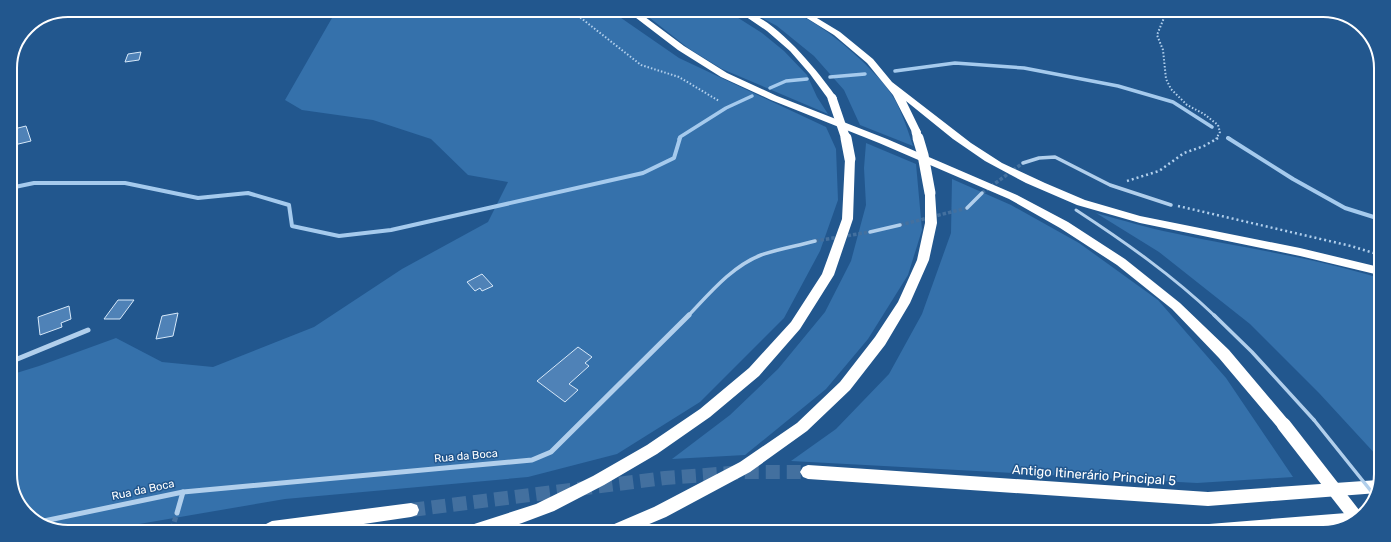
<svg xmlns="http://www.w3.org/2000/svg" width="1391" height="542" viewBox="0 0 1391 542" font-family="Rubik,sans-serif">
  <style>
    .green { fill: #3571ab }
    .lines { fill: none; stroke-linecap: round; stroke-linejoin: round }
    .stream-far1 { stroke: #a5caed; stroke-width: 3.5 }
    .stream { stroke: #a5caed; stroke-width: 4 }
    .building { fill: #4f82b7; stroke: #d6e8f9 }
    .street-tunnel-far1 { stroke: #43709f; stroke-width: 3.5; stroke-dasharray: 3.5 2; stroke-linecap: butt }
    .street-tunnel { stroke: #43709f; stroke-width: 5; stroke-dasharray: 5 2.5; stroke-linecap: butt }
    .highway-tunnel { stroke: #43709f; stroke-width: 14; stroke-dasharray: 14 7; stroke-linecap: butt }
    .path-far1 { stroke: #b1cfec; stroke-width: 2; stroke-dasharray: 1.5 2; stroke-linecap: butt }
    .path { stroke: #b1cfec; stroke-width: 2.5; stroke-dasharray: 2 3; stroke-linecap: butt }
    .lane-far1 { stroke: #b1cfec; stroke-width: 3 }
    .lane { stroke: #b1cfec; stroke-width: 3.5 }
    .street-far1 { stroke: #b1cfec; stroke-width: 3.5 }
    .street { stroke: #b1cfec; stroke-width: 5 }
    .highway { fill: #fff; fill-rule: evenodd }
    .lane-bridge { stroke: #b1cfec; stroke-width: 3.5 }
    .highway-bridge-far2 { stroke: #fff; stroke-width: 9 }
    .highway-bridge-far1 { stroke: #fff; stroke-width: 11 }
    .highway-bridge { stroke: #fff; stroke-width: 14 }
    .labels { text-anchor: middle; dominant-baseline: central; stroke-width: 3; stroke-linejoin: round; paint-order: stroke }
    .street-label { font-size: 11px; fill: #fff; stroke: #22578e }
    .near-street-label { font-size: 13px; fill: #fff; stroke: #22578e }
    .rim { fill: none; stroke: #fff; stroke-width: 2 }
  </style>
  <rect width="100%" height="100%" fill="#22578e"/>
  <g class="green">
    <polygon points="336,11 611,11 679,58 826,127 836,149 838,200 820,251 784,318 700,402 617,454 528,477 285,499 110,529 49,529 22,510 10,478 10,375 39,366 116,338 162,362 213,367 314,327 402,269 488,222 508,182 468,175 431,139 373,120 302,110 285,100"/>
    <polygon points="641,11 728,12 732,14 762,33 784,51 807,75 817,97 828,114 722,69 688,48"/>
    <path d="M 751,12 C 763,12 779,9 791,12 C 819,19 882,74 895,100 C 903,115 908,131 913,146 L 860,125 L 844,90 L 814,56 L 777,26 Z"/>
    <polygon points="866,143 916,164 922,230 908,275 868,339 826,389 745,455 672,459 730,415 778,369 825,312 851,261 866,205 864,168"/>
    <polygon points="952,179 1011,205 1079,243 1158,300 1226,378 1293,477 1197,483 791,461 836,429 889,374 922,314 951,233"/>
    <path d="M 1096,213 C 1122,220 1147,228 1173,233 C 1242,248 1312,257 1379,278 L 1378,457 L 1319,393 L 1250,324 L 1159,252 Z"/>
  </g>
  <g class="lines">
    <g class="stream-far1">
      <polyline points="895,71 955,63 1024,68 1118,86 1173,102 1212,127"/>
      <polyline points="830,77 865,74"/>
      <polyline points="770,88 786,81 807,79"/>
      <polyline points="1228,138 1230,139"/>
      <polyline points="679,139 680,137 726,108 752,96"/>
    </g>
    <g class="stream">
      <polyline points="1228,138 1293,179 1345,208 1380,219"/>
      <polyline points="10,188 34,183 125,183 198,198 248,193 289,205 292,226 339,236 391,230 643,173 674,158 680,138"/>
    </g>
  </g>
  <g class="building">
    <polygon points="141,52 139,60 125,62 128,54"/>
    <polygon points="26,126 31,141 10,146 10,130"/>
    <polygon points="482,274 493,286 482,291 480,288 475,291 467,282"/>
    <polygon points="118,300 134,300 120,319 104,319"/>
    <polygon points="69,306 71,319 61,323 62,327 40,335 38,317"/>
    <polygon points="178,313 173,336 156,339 162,316"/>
    <polygon points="578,347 592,357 585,363 589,366 569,384 578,390 565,402 537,381"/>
  </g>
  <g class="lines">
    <g class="street-tunnel-far1">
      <polyline points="982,193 1023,163"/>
      <polyline points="900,225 967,208"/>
      <polyline points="815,241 870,232"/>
    </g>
    <polyline class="street-tunnel" points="172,529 177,513"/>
    <polyline class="highway-tunnel" points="411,510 665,478 744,472 808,472"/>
    <g class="path-far1">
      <polyline points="572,11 641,65 679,77 719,101"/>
      <polyline points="1166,13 1157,35 1163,50 1166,79 1171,89 1187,105 1204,114 1218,125 1220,132 1216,139"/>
    </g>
    <g class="path">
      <polyline points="1127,181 1159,171 1184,153 1204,146 1218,138"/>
      <polyline points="1178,206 1351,246 1380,255"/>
    </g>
    <path class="lane-far1" d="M 1076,210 C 1125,242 1172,275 1215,316"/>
    <polyline class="lane" points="1214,315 1252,352 1314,420"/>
    <g class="street-far1">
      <polyline points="1023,163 1039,158 1055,157 1110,185 1171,205"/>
      <polyline points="967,208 982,193"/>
      <polyline points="870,232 900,225"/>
      <path d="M 688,316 C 709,294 732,266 761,255 C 778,249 797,246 815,241"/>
    </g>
    <g class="street">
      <polyline points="10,362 88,330"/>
      <polyline points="177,513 183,492"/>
      <polyline points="39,522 183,492 532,460 551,452 689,315"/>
    </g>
    <g class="highway">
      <polygon points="627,11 637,11 684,46 727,73 777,96 887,139 1017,195 1068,222 1125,259 1180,303 1229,350 1289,421 1291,425 1289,429 1284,431 1279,429 1219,358 1172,309 1117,265 1060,228 1009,199 879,143 771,100 721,77 678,50"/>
      <path d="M 739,12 C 769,9 821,75 837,98 L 835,100 L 829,100 L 810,74 L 790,51 L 767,31 Z"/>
      <polygon points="797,12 807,12 840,32 873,59 892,82 971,143 1002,163 1045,183 1085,200 1140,216 1300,248 1379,267 1379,275 1300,256 1140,223 1077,205 1026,183 985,161 953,139 906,101 921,132 919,134 913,134 893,95 867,63 834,35"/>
      <polygon points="850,156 855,159 853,219 834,275 800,329 759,376 710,417 657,454 604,485 554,511 522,523 501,530 469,530 471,525 536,504 593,476 647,445 700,409 749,368 791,322 822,274 842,219 845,159"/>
      <polygon points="930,190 935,193 937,223 929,260 910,303 885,345 850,390 807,431 750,472 666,517 635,530 610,530 612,525 654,507 740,462 797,423 840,382 875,337 898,302 917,260 925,223 925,193"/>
      <polygon points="808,465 1208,492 1378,480 1378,493 1208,506 808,479 803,477 800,472 803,467"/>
      <polygon points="411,503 417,505 419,510 417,515 411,517 323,530 264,529 266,524 272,521"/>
      <polygon points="1359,512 1363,513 1358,520 1333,529 1296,532 1201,532 1203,527 1209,524"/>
    </g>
    <polyline class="lane-bridge" points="1314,420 1375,496"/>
    <g class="highway-bridge-far2">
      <polyline points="832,98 846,139"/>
      <polyline points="916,132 918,139"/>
    </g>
    <g class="highway-bridge-far1">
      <polyline points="846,138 850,159"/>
      <polyline points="918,138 923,155 930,193"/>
    </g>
    <polyline class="highway-bridge" points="1284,425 1358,520"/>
  </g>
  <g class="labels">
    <g class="street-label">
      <text transform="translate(466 456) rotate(-5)">Rua da Boca</text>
      <text transform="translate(143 490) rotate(-12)">Rua da Boca</text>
    </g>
    <g class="near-street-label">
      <text transform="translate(1094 475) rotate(4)">Antigo Itinerário Principal 5</text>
    </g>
  </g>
  <path d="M0 0H1391V542H0ZM68 17H1323A51 51 0 0 1 1374 68V474A51 51 0 0 1 1323 525H68A51 51 0 0 1 17 474V68A51 51 0 0 1 68 17Z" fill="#22578e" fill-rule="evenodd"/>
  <path class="rim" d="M68 17H1323A51 51 0 0 1 1374 68V474A51 51 0 0 1 1323 525H68A51 51 0 0 1 17 474V68A51 51 0 0 1 68 17Z"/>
</svg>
